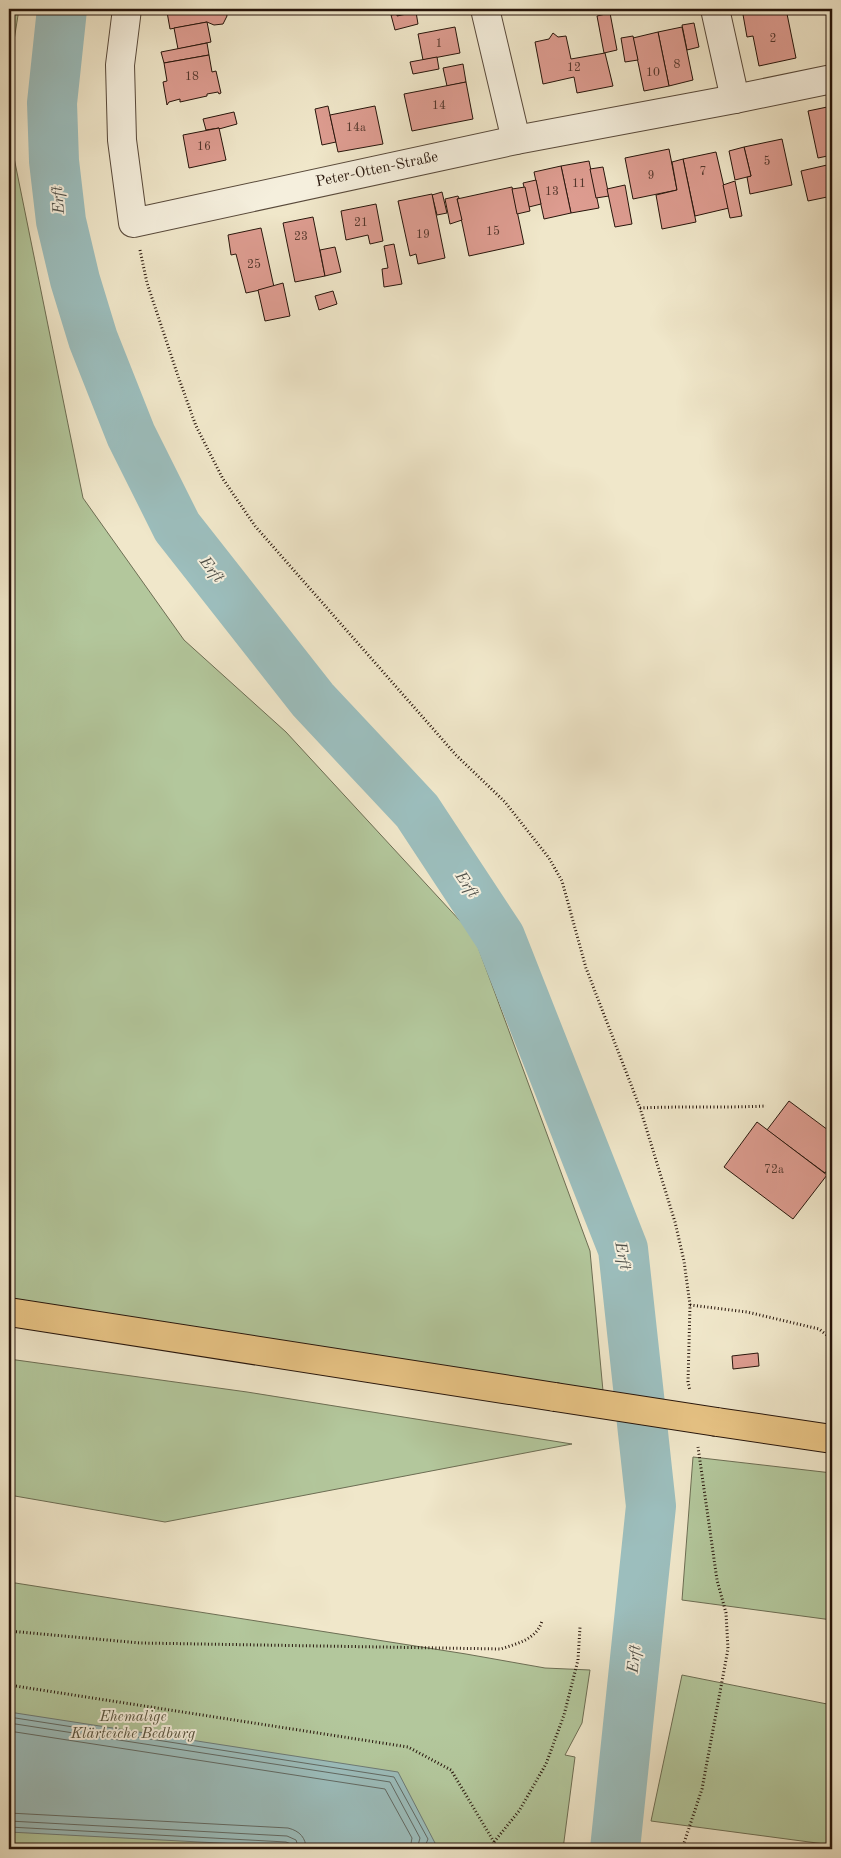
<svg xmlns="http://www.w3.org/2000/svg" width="841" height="1858" viewBox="0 0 841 1858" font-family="'Old Standard TT',serif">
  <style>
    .green { fill: #b3c79c; stroke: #6d6e54 }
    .water { fill: #9cbebd; stroke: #6d7a76 }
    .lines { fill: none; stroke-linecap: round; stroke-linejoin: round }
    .shore { stroke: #626a64; stroke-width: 1 }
    .river { stroke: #9cbebd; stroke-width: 50 }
    .building { fill: #dd9c90; stroke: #27150b }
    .minor-casing { stroke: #594a3b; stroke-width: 30 }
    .major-casing { stroke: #27150b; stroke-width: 30 }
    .path { stroke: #27150b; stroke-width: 3; stroke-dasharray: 1 2.5; stroke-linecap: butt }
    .minor { stroke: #f5efdd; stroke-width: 28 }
    .major { stroke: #e8c485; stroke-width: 28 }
    .major-bridge-casing { stroke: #27150b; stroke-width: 30; stroke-linecap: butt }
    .major-bridge { stroke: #e8c485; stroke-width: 28 }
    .labels { text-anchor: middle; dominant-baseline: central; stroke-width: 4; stroke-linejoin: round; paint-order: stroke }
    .number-label { font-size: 12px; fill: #54372c }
    .street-label { font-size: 15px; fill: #27150b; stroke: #f5efdd }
    .park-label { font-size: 15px; font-style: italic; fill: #58533e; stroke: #f5efdd }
    .water-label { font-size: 16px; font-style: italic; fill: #505049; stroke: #f5efdd }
  </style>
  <rect width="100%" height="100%" fill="#f0e7ca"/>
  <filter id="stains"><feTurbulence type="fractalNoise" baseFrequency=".004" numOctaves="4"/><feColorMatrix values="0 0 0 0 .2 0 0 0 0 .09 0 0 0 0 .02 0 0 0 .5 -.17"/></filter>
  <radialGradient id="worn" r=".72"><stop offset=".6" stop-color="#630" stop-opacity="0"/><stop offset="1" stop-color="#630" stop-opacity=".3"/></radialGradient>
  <g class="green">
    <polygon points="9,9 19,9 9,72"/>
    <polygon points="9,133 83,498 184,640 286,732 474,936 590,1251 603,1391 9,1298"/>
    <polygon points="9,1359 247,1392 572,1444 165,1522 9,1495"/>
    <polygon points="693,1457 832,1473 832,1620 682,1600"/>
    <polygon points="9,1582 466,1654 545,1668 590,1670 582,1723 565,1755 575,1757 563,1849 9,1849"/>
    <polygon points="682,1675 832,1705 832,1845 651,1821"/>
  </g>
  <polygon class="water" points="9,1712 398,1772 435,1843 426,1849 333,1849 9,1832"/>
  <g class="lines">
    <g class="shore">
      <polyline points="9,1717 394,1777 428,1839 424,1849"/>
      <polyline points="9,1723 390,1782 420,1838 417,1849"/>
      <polyline points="9,1731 385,1789 412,1838 410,1849"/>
      <path d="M 9,1813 L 288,1828 C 300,1831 306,1838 306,1849"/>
      <polyline points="9,1821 287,1836 296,1840 299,1849"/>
      <polyline points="9,1827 286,1842 291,1844 292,1849"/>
    </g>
    <polyline class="river" points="62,9 52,103 54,161 61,221 75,280 93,339 131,435 177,527 313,700 417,811 500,937 623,1249 651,1506 615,1849"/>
  </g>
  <g class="building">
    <polygon points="164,9 226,9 227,16 223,24 214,25 207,22 170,29 167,12"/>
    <polygon points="395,9 428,9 397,16"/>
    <polygon points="742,9 786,9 796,58 759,66 753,36 747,37"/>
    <polygon points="416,12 418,24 395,30 391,15 397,14 397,16"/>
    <polygon points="610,13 617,50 604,53 597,16"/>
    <polygon points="207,22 211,42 178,49 174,28"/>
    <polygon points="694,23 699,47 687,50 682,25"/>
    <polygon points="455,27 460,53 423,60 418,34"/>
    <polygon points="682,27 693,80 669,86 658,32"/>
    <polygon points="658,32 669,86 644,91 633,38"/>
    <polygon points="553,33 558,37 566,36 571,59 605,53 613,86 577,93 574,77 543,84 535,42 549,39"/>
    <polygon points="633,36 638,60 625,62 621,38"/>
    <polygon points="207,43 209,55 164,63 161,52"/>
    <polygon points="209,55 212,72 216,71 221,93 219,94 218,92 207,94 207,96 180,102 180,99 169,102 167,105 163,82 167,81 164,63"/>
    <polygon points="437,57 439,69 413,74 410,62"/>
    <polygon points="463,64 466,82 447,86 443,68"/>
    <polygon points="466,82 473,119 412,131 404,94"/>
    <polygon points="328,106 336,142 322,145 315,109"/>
    <polygon points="375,106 383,144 338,152 330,115"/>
    <polygon points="832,106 832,155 818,158 808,111"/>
    <polygon points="234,112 237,124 219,129 219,128 206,130 203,119"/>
    <polygon points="219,128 226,160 189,168 183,135"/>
    <polygon points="782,139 792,185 750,194 747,177 751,176 744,147"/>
    <polygon points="744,147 751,176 735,180 729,151"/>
    <polygon points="669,149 677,190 633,199 625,158"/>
    <polygon points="716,152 729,208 695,216 683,159"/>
    <polygon points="683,159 696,222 662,229 656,195 677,190 672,162"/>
    <polygon points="589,161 599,208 571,213 561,166"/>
    <polygon points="827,165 832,196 808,201 801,171"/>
    <polygon points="561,166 571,213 544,219 534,172"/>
    <polygon points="603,167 609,196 596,198 590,169"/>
    <polygon points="536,180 541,204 529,207 523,183"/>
    <polygon points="735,181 742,216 730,218 723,185"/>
    <polygon points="625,185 632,224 615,227 607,189"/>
    <polygon points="512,187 524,244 469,256 457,199"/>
    <polygon points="525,187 530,211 517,214 512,189"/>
    <polygon points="442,192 447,213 437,215 432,195"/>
    <polygon points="432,194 445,258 418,264 416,254 410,256 398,201"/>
    <polygon points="458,196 459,198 457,199 462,220 450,224 445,199"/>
    <polygon points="376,204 383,241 370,244 368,235 346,240 341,211"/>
    <polygon points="313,217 325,276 295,282 283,223"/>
    <polygon points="261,228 274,287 246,293 236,254 231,255 228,235"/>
    <polygon points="394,244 402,284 384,287 382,269 388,268 384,246"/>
    <polygon points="335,247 341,272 325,276 320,250"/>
    <polygon points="283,283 290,316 265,321 258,290"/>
    <polygon points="333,291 337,304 319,310 315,296"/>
    <polygon points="789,1101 832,1133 832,1163 825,1173 767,1130"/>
    <polygon points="757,1122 827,1175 793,1219 724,1167"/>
    <polygon points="758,1353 759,1366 733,1369 732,1356"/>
  </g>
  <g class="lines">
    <g class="minor-casing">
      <g id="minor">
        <polyline points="127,9 120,65 122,140 133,223 516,140 735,99 832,79"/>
        <polyline points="485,9 516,140"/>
        <polyline points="715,9 735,99"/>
      </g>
    </g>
    <g class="major-casing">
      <g id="major">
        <polyline points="9,1312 555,1397"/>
        <polyline points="717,1422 832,1439"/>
      </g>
    </g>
    <g class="path">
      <polyline points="140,250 147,283 178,376 196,426 223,479 255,526 456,755 505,802 549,858 562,881 586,968 640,1108 675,1222 684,1261 690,1305 688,1382 690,1391"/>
      <path d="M 640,1108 C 682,1106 724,1108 766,1106"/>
      <polyline points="690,1305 747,1312 819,1329 832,1339"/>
      <path d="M 9,1631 L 140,1643 L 501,1649 C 518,1643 536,1640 542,1621"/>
      <polyline points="9,1685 408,1747 451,1770 494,1842 495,1849"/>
      <polyline points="494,1842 519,1811 546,1764 564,1715 578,1660 580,1627"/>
      <polyline points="682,1849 702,1789 728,1649 726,1613 717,1580 698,1447"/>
    </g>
    <use href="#minor" class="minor"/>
    <use href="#major" class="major"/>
    <g class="major-bridge-casing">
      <polyline id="major-bridge" points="555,1397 717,1422"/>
    </g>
    <use href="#major-bridge" class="major-bridge"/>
  </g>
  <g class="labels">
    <g class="number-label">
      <text x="773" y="39">2</text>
      <text x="439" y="44">1</text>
      <text x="677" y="65">8</text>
      <text x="574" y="68">12</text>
      <text x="653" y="73">10</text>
      <text x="192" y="77">18</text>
      <text x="439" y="106">14</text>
      <text x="356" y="128">14a</text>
      <text x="204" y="147">16</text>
      <text x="767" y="162">5</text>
      <text x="703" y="172">7</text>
      <text x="651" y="176">9</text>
      <text x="579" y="184">11</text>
      <text x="552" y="192">13</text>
      <text x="361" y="223">21</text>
      <text x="493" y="232">15</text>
      <text x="423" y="235">19</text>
      <text x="301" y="237">23</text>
      <text x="254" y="265">25</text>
      <text x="774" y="1170">72a</text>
    </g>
    <g class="street-label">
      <text transform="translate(377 170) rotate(-12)">Peter-Otten-Straße</text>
    </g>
    <g class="park-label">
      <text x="133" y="1717">Ehemalige<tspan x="133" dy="17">Klärteiche Bedburg</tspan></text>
    </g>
    <g class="water-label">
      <text transform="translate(59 200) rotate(-94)">Erft</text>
      <text transform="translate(211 570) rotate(52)">Erft</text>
      <text transform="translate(466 885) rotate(56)">Erft</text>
      <text transform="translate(622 1256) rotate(79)">Erft</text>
      <text transform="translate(635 1659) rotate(-84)">Erft</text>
    </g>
  </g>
  <rect width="841" height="1858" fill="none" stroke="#f0e7ca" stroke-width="30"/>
  <rect x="10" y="10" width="821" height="1838" fill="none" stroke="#27150b" stroke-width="2.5"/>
  <rect x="15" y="15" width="811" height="1828" fill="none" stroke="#27150b"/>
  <rect width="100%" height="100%" filter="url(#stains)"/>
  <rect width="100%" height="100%" fill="url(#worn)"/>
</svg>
